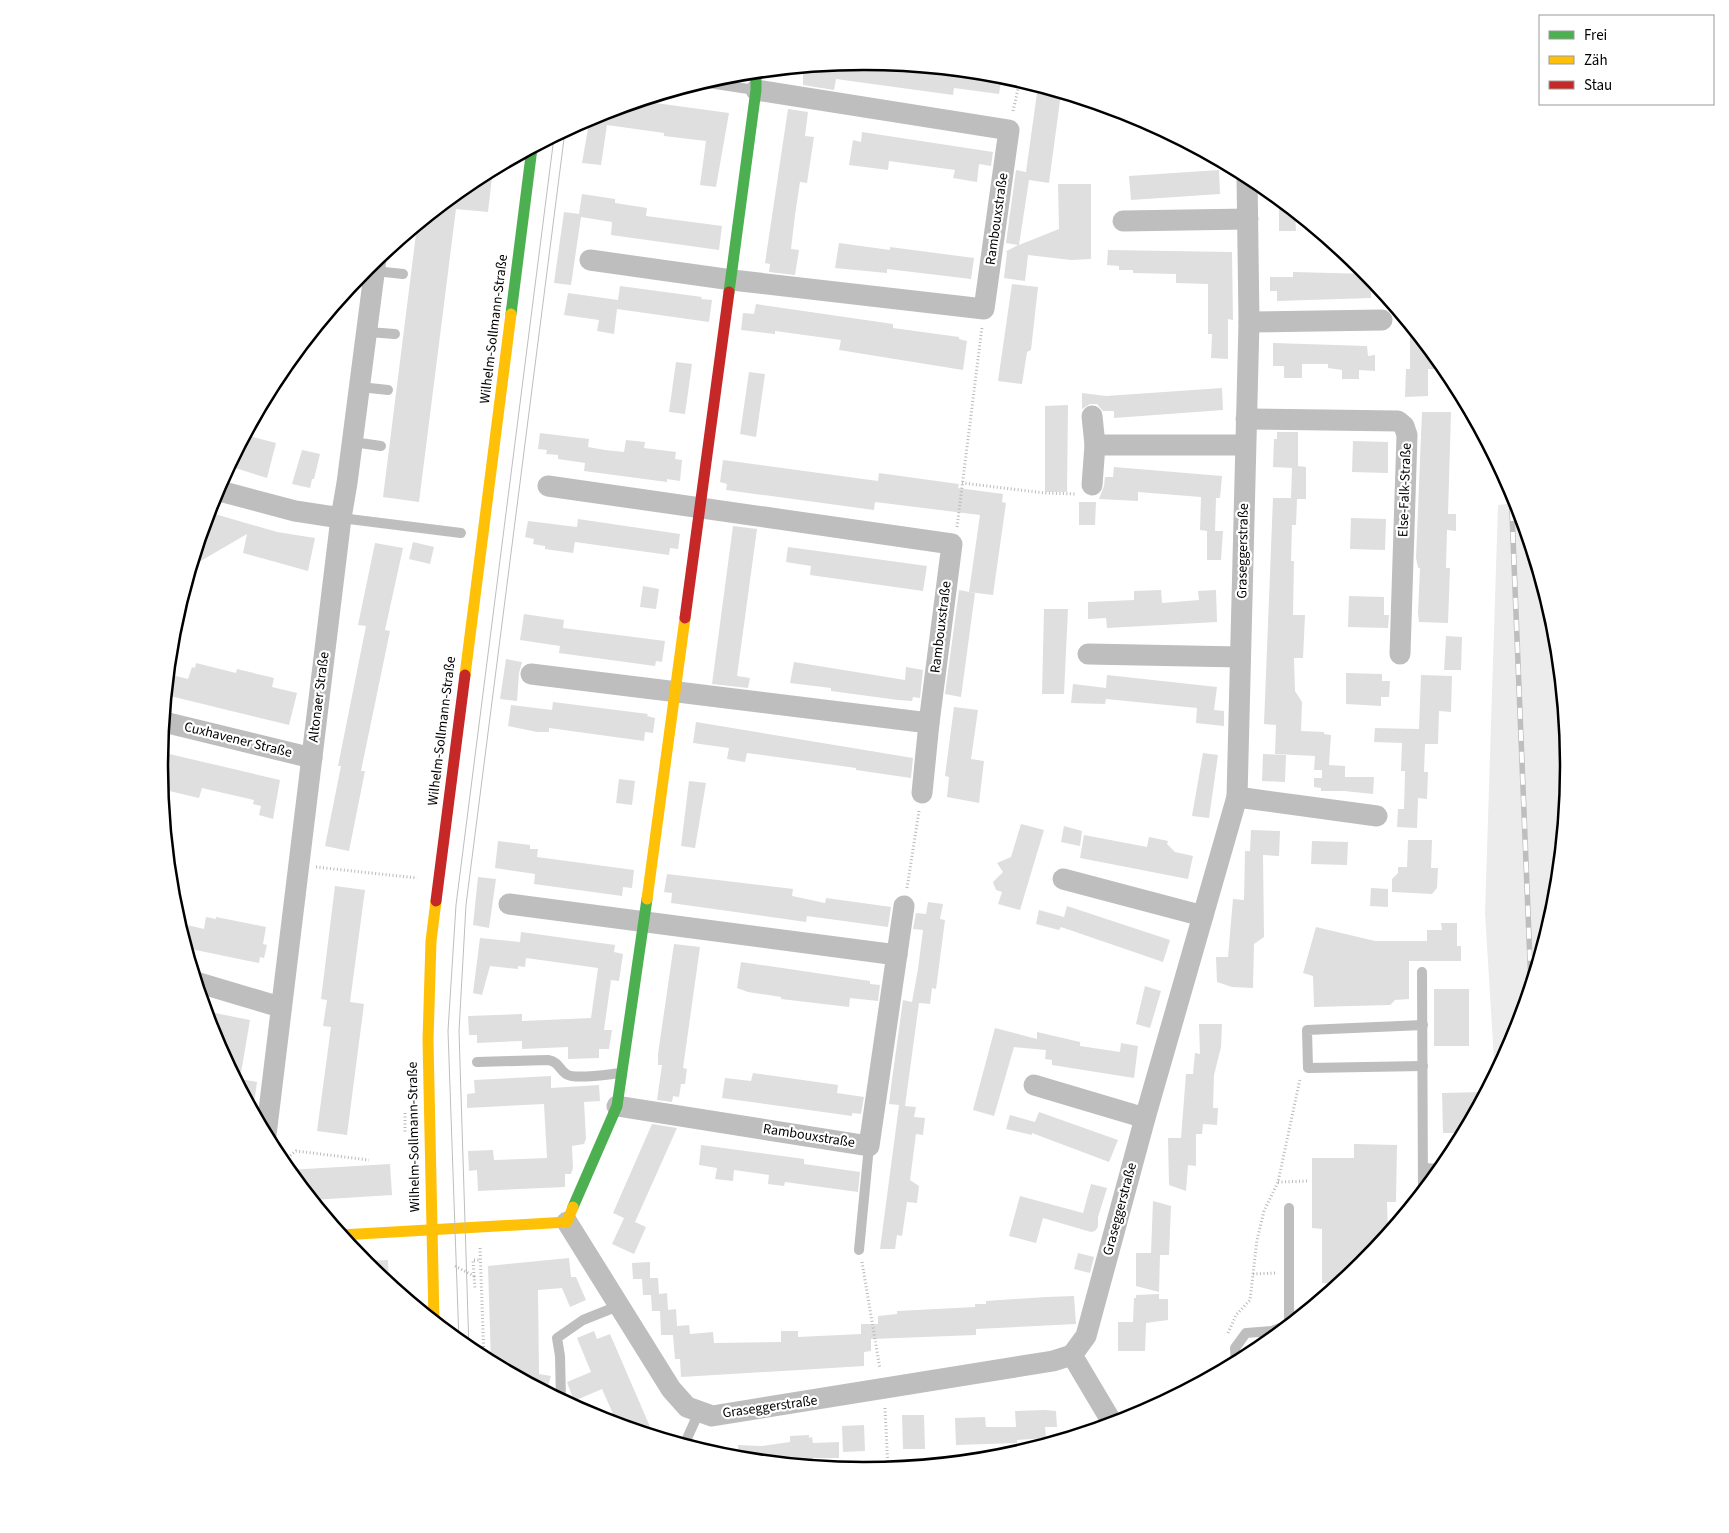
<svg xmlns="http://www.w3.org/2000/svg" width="1729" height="1533" viewBox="0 0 1729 1533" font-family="'Source Sans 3',sans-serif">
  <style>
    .green { fill: #ececec }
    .building { fill: #dfdfdf }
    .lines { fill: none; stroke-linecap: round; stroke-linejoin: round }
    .path { stroke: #b9b9b9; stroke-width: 3; stroke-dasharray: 1 2.5; stroke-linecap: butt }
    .lane { stroke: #bebebe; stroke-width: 10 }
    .street { stroke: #bebebe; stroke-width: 21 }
    .fast { stroke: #4caf50; stroke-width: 11 }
    .slow { stroke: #ffc107; stroke-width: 11 }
    .jam { stroke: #c62828; stroke-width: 11 }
    .tram { stroke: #bebebe; stroke-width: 1 }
    .rail-casing { stroke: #bebebe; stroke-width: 5.5 }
    .rail { stroke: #fff; stroke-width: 4; stroke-dasharray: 11; stroke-linecap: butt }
    .labels { text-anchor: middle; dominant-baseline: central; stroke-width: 4.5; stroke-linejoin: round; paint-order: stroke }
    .street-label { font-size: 14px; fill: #000; stroke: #fff }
    .rim { fill: none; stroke: #000; stroke-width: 2.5 }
  </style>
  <rect width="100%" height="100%" fill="#fff"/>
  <polygon class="green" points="1518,503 1556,629 1570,767 1556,904 1516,1037 1495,1076 1485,913 1498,505"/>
  <g class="building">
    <polygon points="865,61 1002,75 999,94 954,88 953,95 836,79 834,90 803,85 803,67"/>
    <polygon points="1038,86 1061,93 1049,183 1029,180 1019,245 1059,229 1058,184 1091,184 1091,259 1071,260 1028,255 1025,281 1004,278 1007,252 1005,252 1018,245 1006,243 1016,170 1026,172"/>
    <polygon points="641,101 729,113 716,187 700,185 706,141 664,136 664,133 607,125 601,165 582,163 589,123 582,122 595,115"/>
    <polygon points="788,109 808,112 805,136 814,137 807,183 800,182 795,215 791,249 799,250 795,275 769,272 770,264 765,263"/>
    <polygon points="862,132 993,152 991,166 979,164 977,182 953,178 955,170 889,161 888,170 849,165 853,140 861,142"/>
    <polygon points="493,169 488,212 456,209 419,502 383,497 417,226 473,180"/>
    <polygon points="1219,170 1220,194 1131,200 1129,176"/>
    <polygon points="582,194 615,199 615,203 647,208 646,216 722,226 719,250 611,235 612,222 581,217 571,285 554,283 564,212 579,214"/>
    <polygon points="1279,199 1295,212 1296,231 1279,231"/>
    <polygon points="839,243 890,250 890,247 974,258 971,279 887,269 887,273 835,268"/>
    <polygon points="1108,250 1232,252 1233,320 1228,319 1228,359 1211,358 1212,334 1208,334 1208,284 1176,283 1176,274 1133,273 1133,270 1119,270 1119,266 1107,265"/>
    <polygon points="1293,272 1369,274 1371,277 1371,298 1277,301 1277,291 1270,291 1270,277 1293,277"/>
    <polygon points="1012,284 1038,287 1031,350 1027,352 1022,384 998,381"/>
    <polygon points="620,286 702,297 701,299 712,300 709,322 617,309 614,334 597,331 599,320 564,315 568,293 618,300"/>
    <polygon points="756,304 893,324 893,328 959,337 959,339 967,341 963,370 839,350 841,340 775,331 775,334 741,330 743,313 754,314"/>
    <polygon points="1410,325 1434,354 1434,369 1428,369 1428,396 1405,397 1406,369 1410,369"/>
    <polygon points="1273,343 1367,346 1368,356 1375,355 1375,371 1359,370 1359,379 1342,379 1342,370 1328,368 1328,364 1302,364 1302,378 1284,378 1284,366 1273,366"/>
    <polygon points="676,362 692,364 685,414 669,412"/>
    <polygon points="749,372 765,374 756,437 740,434"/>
    <polygon points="1222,388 1223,410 1114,418 1114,411 1103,411 1097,404 1090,404 1082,409 1082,393 1106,396"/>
    <polygon points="1068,405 1067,492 1045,492 1045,406"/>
    <polygon points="1422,412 1451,412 1448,514 1456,514 1456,531 1447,530 1446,568 1450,568 1448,623 1419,622 1418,613 1420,568 1418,568 1416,558"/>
    <polygon points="1277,432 1298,432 1298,466 1306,467 1306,499 1297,499 1296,525 1292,525 1291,561 1294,561 1293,615 1305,615 1303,658 1294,658 1295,691 1302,702 1301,731 1324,732 1324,734 1331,735 1329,765 1345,766 1345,777 1374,777 1373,794 1344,791 1321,791 1321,788 1314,787 1314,778 1322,778 1322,770 1314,770 1315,756 1275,754 1276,725 1264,724 1273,498 1291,498 1292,468 1273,467 1274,439 1277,439"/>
    <polygon points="540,433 589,439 588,447 605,450 624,452 626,440 645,442 644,448 676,452 675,459 682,460 680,481 667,479 667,482 584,471 585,463 558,459 558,455 546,454 547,450 538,449"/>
    <polygon points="246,435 276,443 267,478 229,466"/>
    <polygon points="1353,441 1388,442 1388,473 1352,472"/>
    <polygon points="302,450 320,454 314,479 312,479 310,488 292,484"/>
    <polygon points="723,460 878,481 879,473 951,483 959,484 958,488 1003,494 1002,502 1006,503 993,595 969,592 980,515 875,502 874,510 726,490 727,484 720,482"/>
    <polygon points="1114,467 1222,476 1220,498 1216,498 1215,531 1223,531 1221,560 1207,560 1207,531 1200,530 1201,497 1138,492 1138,501 1099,499 1104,486 1105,477 1113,477"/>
    <polygon points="1079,502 1096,502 1095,525 1079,525"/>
    <polygon points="208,512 277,532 315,538 308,571 243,553 247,534 192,566"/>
    <polygon points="1351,518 1386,519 1385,550 1350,549"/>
    <polygon points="578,519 680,534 678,549 670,548 669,555 575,542 573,553 545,549 545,546 533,544 534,539 525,537 528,521 577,527"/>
    <polygon points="733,526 757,529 737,676 750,678 748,688 712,684"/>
    <polygon points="413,542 434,547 430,564 409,559"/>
    <polygon points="375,543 403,548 385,630 390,631 361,771 365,771 349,851 325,846 341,766 338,766 366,626 358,625"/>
    <polygon points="788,547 927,566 923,591 810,575 811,566 786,562"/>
    <polygon points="643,586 659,589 656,609 640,607"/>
    <polygon points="959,590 975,593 961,697 945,694"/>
    <polygon points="1161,590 1162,603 1199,600 1198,591 1216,590 1217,622 1107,628 1106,618 1088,619 1088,602 1134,600 1134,591"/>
    <polygon points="1349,596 1384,597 1384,615 1389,615 1388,628 1348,627"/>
    <polygon points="1044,609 1068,609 1064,694 1042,694"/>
    <polygon points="524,614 564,620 563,628 665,641 662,662 656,661 655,666 559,653 560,646 520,640"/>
    <polygon points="1446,636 1462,637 1461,670 1444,670"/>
    <polygon points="506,659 522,662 519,673 517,701 500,699"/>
    <polygon points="794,662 905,680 906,667 923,670 920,698 913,697 912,701 898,700 831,691 831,688 790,683"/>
    <polygon points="196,663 236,673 237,669 274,678 272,687 297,693 289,725 166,695 168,674 188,679 192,667 195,668"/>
    <polygon points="1346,673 1382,674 1382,681 1390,681 1389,697 1381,697 1381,706 1346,704"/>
    <polygon points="1107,675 1217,687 1214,710 1224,711 1224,726 1196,723 1197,708 1106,699 1105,704 1071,703 1073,684 1106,688"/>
    <polygon points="1421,675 1452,676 1451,712 1439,711 1438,744 1425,744 1424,772 1428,772 1427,799 1418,798 1417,828 1397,827 1398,809 1404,809 1405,771 1401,771 1402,743 1374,742 1375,728 1419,729"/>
    <polygon points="553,702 648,714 647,716 655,718 653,733 645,732 644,741 549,728 549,732 537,732 508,726 511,705 552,710"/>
    <polygon points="954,707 978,710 971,759 984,761 979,803 947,797 949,777 945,776"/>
    <polygon points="696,722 913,758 911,778 856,770 856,768 747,753 745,762 727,759 729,748 693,743"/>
    <polygon points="161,752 280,780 273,819 259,815 261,806 253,804 254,800 202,788 199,798 161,789"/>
    <polygon points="1203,753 1218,755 1209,818 1192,816"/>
    <polygon points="1263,754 1286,755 1285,782 1262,781"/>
    <polygon points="619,779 635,781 632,805 616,803"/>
    <polygon points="689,781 706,783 695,848 681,846"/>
    <polygon points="1021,824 1044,830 1020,910 998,904 1002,892 996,890 993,882 1003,872 997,863 1011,857"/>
    <polygon points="1064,826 1082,831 1080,846 1061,842"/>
    <polygon points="1251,830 1280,831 1279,856 1263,855 1264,937 1254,944 1253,988 1232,987 1217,982 1216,957 1228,957 1233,899 1244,900 1245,851 1250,851"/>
    <polygon points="1084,835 1147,847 1149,837 1168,841 1167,844 1175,852 1193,856 1188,879 1080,858"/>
    <polygon points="1408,840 1432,840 1431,868 1438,868 1437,888 1432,894 1392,892 1392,879 1398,873 1398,867 1407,867"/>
    <polygon points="498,841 530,845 530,849 538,849 537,857 634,870 632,888 623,887 622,896 534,884 535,874 495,868"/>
    <polygon points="1312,841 1348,842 1347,865 1311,864"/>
    <polygon points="667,874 793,889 792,896 825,903 826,898 891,907 888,927 807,916 806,922 671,903 672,893 664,892"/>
    <polygon points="478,877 496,879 489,928 473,925"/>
    <polygon points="335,886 365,890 350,1002 364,1004 347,1135 317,1131 331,1027 323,1026 327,1000 321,999"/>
    <polygon points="1371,888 1388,889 1388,907 1370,906"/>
    <polygon points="928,902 943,904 940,919 945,920 936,989 932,988 930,1004 919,1003 905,1106 916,1107 914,1117 925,1118 923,1135 916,1134 910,1180 919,1186 917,1203 907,1202 902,1236 897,1235 895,1249 880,1249 899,1105 889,1104 891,1087 903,1000 912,1002 918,969 923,930 913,929 916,913 926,914"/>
    <polygon points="1067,906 1170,940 1163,962 1061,927 1059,930 1036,924 1039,910 1064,917"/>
    <polygon points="206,917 216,919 216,917 266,927 263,944 267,945 264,958 260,957 259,963 186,948 179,923 204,929"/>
    <polygon points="1441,923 1457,923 1457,946 1461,946 1461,961 1409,961 1409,999 1395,1000 1390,1005 1314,1007 1313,976 1303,973 1316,927 1375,941 1427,941 1427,930 1442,930"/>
    <polygon points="521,932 615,945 614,952 623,954 619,981 611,980 604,1030 612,1030 609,1049 599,1049 599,1058 568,1059 568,1047 522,1049 522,1041 477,1043 477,1035 469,1035 468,1016 522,1014 522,1021 591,1018 598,968 526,958 525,967 518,966 518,969 490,966 482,995 473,993 480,938 520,942"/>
    <polygon points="674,944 700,947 683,1068 687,1069 685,1084 681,1084 679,1097 673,1096 672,1102 657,1100 662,1065 658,1065 658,1054"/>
    <polygon points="741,962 870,981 870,984 880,985 878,1001 850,998 849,1007 781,999 781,997 748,992 737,988"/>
    <polygon points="1145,986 1161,991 1150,1028 1136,1024"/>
    <rect x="1434" y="989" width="35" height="57"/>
    <polygon points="205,1011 250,1020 240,1079 257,1082 253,1111 213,1036"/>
    <polygon points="1199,1024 1222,1024 1221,1047 1214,1075 1213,1108 1218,1108 1217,1125 1203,1124 1202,1134 1196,1134 1196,1166 1188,1165 1186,1191 1169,1185 1168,1138 1181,1138 1186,1074 1193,1074 1195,1053 1200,1054"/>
    <polygon points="995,1028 1037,1039 1037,1032 1080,1042 1080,1046 1120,1052 1121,1043 1138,1046 1134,1078 1052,1065 1052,1060 1045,1059 1046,1050 1014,1047 994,1116 973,1110"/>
    <polygon points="753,1073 838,1085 837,1093 864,1097 861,1114 852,1113 852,1116 722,1098 725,1078 751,1081"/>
    <polygon points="551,1076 551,1088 599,1085 600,1101 584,1102 586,1139 584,1144 572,1146 573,1168 571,1174 565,1174 565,1187 478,1191 477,1170 469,1171 468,1151 493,1150 494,1160 547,1158 544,1104 467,1108 467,1094 475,1093 474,1080"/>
    <polygon points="1482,1092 1482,1101 1464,1133 1443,1133 1442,1093"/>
    <polygon points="1039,1112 1118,1140 1109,1162 1032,1133 1032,1135 1006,1129 1010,1115 1035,1122"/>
    <polygon points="652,1124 677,1128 635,1222 626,1218 646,1227 634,1254 612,1244 624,1218 613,1213"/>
    <polygon points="1354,1144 1397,1145 1396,1202 1387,1202 1388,1235 1363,1265 1341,1284 1322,1283 1322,1229 1312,1228 1312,1158 1354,1158"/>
    <polygon points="701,1145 804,1159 804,1164 860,1172 858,1192 785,1182 784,1186 768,1184 769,1175 734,1170 733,1181 715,1179 717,1168 699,1165"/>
    <polygon points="390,1164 392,1195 312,1200 288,1170"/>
    <polygon points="1091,1184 1107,1188 1098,1217 1098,1227 1095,1231 1091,1232 1043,1218 1036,1243 1009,1236 1020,1196 1083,1213"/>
    <polygon points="1153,1201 1171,1206 1169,1255 1160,1255 1159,1292 1136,1286 1136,1253 1151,1253"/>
    <polygon points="1078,1253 1094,1257 1090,1273 1074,1269"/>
    <polygon points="569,1258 571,1277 576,1277 586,1300 570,1307 562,1288 538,1290 539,1374 551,1376 546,1392 491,1363 488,1266"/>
    <polygon points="388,1260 389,1284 362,1261"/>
    <polygon points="650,1262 650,1278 658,1278 659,1294 667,1293 668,1310 676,1309 677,1326 689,1325 690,1334 713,1332 714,1343 781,1342 781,1331 798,1331 798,1337 861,1334 861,1324 878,1324 878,1316 897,1314 897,1311 975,1307 975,1304 986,1304 986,1301 1046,1297 1074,1296 1076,1324 976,1329 976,1335 871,1339 871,1351 864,1352 864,1366 681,1377 680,1359 675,1359 673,1335 661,1335 660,1311 652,1311 651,1295 643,1295 642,1279 633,1279 632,1263"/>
    <polygon points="1159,1294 1159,1299 1168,1299 1168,1320 1146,1323 1145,1351 1118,1351 1118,1322 1133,1322 1134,1298 1136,1298 1136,1295"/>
    <polygon points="594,1331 597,1339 610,1334 654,1436 618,1425 602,1389 574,1401 567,1382 591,1372 577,1338"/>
    <polygon points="1045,1410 1056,1411 1057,1427 1045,1427 1046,1438 1017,1440 1017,1443 956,1445 955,1418 985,1417 986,1427 1016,1427 1015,1411"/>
    <polygon points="902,1415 924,1415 925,1449 903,1449"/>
    <polygon points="864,1425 865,1451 843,1452 842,1426"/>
    <polygon points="809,1435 809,1438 812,1437 813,1443 839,1442 839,1458 813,1458 810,1466 739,1459 738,1445 762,1446 790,1442 790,1436"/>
  </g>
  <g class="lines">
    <g class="path">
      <polyline points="1013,111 1020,80"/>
      <polyline points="962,483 1045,493 1076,494"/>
      <polyline points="957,527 982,327"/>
      <polyline points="316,867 417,878"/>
      <polyline points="907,888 919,811"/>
      <polyline points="405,1113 405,1134"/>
      <polyline points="282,1162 296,1151 369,1160"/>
      <polyline points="1278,1182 1309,1181"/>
      <polyline points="480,1248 484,1359"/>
      <polyline points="862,1262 880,1369"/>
      <polyline points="455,1266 474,1276 473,1260 480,1260"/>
      <polyline points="1253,1274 1277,1273"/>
      <polyline points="474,1276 475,1289"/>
      <polyline points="1228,1333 1236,1315 1250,1300 1257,1240 1264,1211 1278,1182 1300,1079"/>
      <polyline points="885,1408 888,1469"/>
    </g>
    <g class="lane">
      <polyline points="702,82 755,90"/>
      <polyline points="375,271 403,274"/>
      <polyline points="368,332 395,334"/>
      <polyline points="360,387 388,390"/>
      <polyline points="353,442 381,446"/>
      <polyline points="341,518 461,533"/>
      <polyline points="1422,972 1423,1193"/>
      <polyline points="1423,1025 1307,1030 1308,1068 1423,1066"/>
      <path d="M 477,1062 L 548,1060 C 559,1062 558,1068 566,1074 C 574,1080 610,1074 621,1073"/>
      <polyline points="1423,1168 1442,1169"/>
      <polyline points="1289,1208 1289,1324"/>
      <polyline points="859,1250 869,1146"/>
      <polyline points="1268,1343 1272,1331"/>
      <polyline points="1236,1364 1235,1348 1246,1333 1272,1331 1291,1324"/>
      <polyline points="561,1400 560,1356 557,1338 583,1320 618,1306"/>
      <polyline points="684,1445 699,1412"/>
    </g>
    <g class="street">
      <polyline points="1123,221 1248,219"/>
      <polyline points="590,260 732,280 984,309 1009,130 756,90"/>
      <polyline points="1249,322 1382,320"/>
      <polyline points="1092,416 1095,445"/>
      <polyline points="1246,419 1398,421 1404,426 1407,435 1400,654"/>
      <polyline points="1092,485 1095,445 1245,445"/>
      <polyline points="216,490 295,511 341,518"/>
      <polyline points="1088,654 1240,657"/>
      <polyline points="531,674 929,723 952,544 548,486"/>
      <polyline points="164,722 312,758"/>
      <polyline points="922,793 929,723"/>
      <polyline points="1237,797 1377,816"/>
      <polyline points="1063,879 1203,916"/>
      <polyline points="509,904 897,955"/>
      <polyline points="196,982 280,1007"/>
      <polyline points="1034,1085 1145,1118"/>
      <polyline points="617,1106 869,1146 904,906"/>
      <polyline points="266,1135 341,518 347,483 376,259"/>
      <polyline points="567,1222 671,1389 687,1407 712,1416 1053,1361 1072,1355"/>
      <polyline points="1113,1424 1072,1355 1086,1336 1145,1118 1237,797 1249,322 1247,175"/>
    </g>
    <g class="fast">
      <polyline points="729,292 756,90 756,72"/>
      <polyline points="511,314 532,148"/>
      <polyline points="573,1207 617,1106 647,899"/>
    </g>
    <g class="slow">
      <polyline points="465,675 511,314"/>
      <polyline points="647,899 685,618"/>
      <polyline points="341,1235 567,1222 573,1207"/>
      <polyline points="434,1321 428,1040 431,941 436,901"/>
    </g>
    <g class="jam">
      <polyline points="685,618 729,292"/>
      <polyline points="436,901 465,675"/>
    </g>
    <g class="tram">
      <polyline points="459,1342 448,1031 456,905 554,137"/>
      <polyline points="469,1350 459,1031 466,905 565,131"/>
    </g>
    <g class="rail-casing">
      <polyline id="rail" points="1511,488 1531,987"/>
    </g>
    <use href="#rail" class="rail"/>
  </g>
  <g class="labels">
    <g class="street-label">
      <text transform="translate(997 219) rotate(-82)">Rambouxstraße</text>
      <text transform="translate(494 329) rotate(-83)">Wilhelm-Sollmann-Straße</text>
      <text transform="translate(1405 490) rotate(-88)">Else-Falk-Straße</text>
      <text transform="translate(1243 551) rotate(-89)">Graseggerstraße</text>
      <text transform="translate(941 627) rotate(-83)">Rambouxstraße</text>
      <text transform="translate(319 697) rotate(-83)">Altonaer Straße</text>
      <text transform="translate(442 731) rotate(-83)">Wilhelm-Sollmann-Straße</text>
      <text transform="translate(238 740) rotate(14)">Cuxhavener Straße</text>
      <text transform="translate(809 1136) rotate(9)">Rambouxstraße</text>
      <text transform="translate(414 1137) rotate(-91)">Wilhelm-Sollmann-Straße</text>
      <text transform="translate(1120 1209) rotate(-75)">Graseggerstraße</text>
      <text transform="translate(770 1407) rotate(-8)">Graseggerstraße</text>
    </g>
  </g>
  <path d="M0 0H1729V1533H0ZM168 766a696 696 0 1 1 1392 0a696 696 0 1 1-1392 0Z" fill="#fff" fill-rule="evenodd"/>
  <path class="rim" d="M168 766a696 696 0 1 1 1392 0a696 696 0 1 1-1392 0Z"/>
  <rect x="1539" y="15" width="175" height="90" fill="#ffffff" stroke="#999999"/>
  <rect x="1549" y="31" width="25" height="8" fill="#4caf50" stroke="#999999"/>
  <text x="1584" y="40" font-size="15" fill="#000000">Frei</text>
  <rect x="1549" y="56" width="25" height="8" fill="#ffc107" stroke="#999999"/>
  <text x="1584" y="65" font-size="15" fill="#000000">Zäh</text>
  <rect x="1549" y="81" width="25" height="8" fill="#c62828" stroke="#999999"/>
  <text x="1584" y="90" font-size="15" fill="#000000">Stau</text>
</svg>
